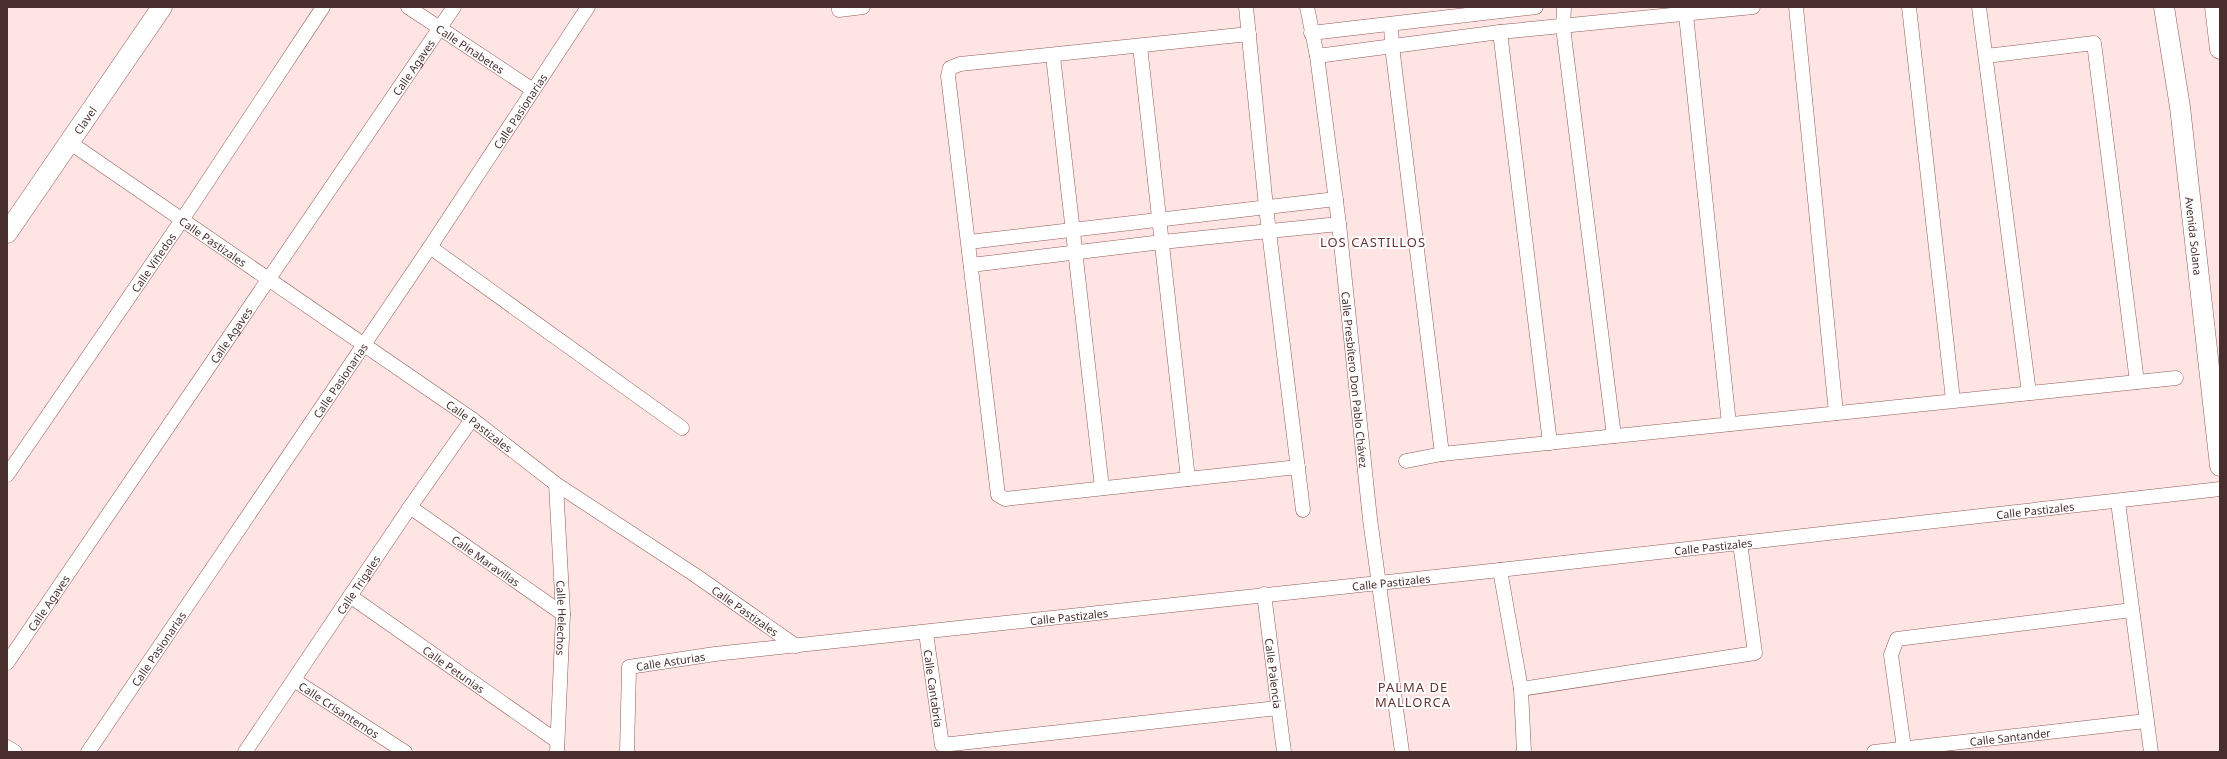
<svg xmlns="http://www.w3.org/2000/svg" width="2227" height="759" viewBox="0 0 2227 759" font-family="'Noto Sans',sans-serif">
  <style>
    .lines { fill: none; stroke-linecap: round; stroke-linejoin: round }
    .street-casing { stroke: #935b59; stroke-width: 15 }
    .secondary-casing { stroke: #935b59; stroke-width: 21 }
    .street { stroke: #fff; stroke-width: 14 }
    .secondary { stroke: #fff; stroke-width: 20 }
    .labels { text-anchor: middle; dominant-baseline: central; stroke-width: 4; stroke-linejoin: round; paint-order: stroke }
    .street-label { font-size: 11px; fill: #482f2e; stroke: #fff }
    .quarter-label { font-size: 13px; letter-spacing: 1px; fill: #663232; stroke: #fff }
  </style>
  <rect width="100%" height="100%" fill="#fee4e2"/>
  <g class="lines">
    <g class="street-casing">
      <g id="street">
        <path id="s1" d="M 408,7 L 533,90"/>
        <polyline points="839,7 839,10 863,7"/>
        <polyline points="1246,7 1266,207 1303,510"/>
        <path id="s2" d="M 1307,7 L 1317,56 L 1339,224 L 1370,519 L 1402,752"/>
        <polyline points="1564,7 1563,27 1614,436"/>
        <polyline points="1796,7 1836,413"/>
        <polyline points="1909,7 1953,400"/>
        <polyline points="1979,7 2029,393"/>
        <polyline points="1686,15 1729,424"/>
        <polyline points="1391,24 1392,46 1442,454"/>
        <polyline points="1500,32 1550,443"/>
        <polyline points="1311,33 1536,7"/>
        <polyline points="1249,34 960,64 950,68 948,76 998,495 1005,499 1298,467"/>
        <polyline points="1140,46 1188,479"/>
        <polyline points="1053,56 1102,488"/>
        <polyline points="1317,56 1500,32 1753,7"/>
        <polyline points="1986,56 2094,43 2137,382"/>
        <path id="s3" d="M 69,142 L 472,419 L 556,484 L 695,575 L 796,646"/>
        <polyline points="969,242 1336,199"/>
        <polyline points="430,247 682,428"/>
        <polyline points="971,265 1162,242 1339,224"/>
        <polyline points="1406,461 1442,454 2176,378"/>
        <path id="s4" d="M 7,475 L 182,220 L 323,7"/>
        <path id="s5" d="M 556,484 L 563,614 L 557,752"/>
        <polyline points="2118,502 2151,752"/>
        <path id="s6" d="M 410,507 L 563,614"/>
        <polyline points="1500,570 1521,689 1524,752"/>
        <path id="s7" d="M 1264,594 L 1284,752"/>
        <path id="s8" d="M 350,596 L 557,741"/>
        <path id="s9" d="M 926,633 L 942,745 L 1278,708"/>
        <path id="s10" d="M 7,663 L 454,7"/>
        <path id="s11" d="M 294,680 L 405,752"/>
        <polyline points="1521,689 1755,653 1740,543"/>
        <polyline points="7,747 15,752"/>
        <polyline points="1904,748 1891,655 1897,639 2132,610"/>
        <path id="s12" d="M 88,752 L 430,247 L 588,7"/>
        <path id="s13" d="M 245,752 L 410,507 L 472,419"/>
        <path id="s14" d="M 627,752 L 629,667 L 715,654 L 1500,570 L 2220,489"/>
        <path id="s15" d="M 1874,752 L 2146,721"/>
      </g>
    </g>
    <g class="secondary-casing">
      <g id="secondary">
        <path id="s16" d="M 2164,7 L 2180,107 L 2220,466"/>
        <polyline points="2215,7 2220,49"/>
        <path id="s17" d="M 7,233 L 162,7"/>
      </g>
    </g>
    <use href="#street" class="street"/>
    <use href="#secondary" class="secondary"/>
  </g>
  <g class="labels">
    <g class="street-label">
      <text stroke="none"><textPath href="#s1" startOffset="75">Calle Pinabetes</textPath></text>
      <text stroke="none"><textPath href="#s10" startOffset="721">Calle Agaves</textPath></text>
      <text stroke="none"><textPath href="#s12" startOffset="773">Calle Pasionarias</textPath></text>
      <text stroke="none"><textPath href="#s17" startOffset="137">Clavel</textPath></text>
      <text stroke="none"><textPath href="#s16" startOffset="231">Avenida Solana</textPath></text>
      <text stroke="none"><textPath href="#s3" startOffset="175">Calle Pastizales</textPath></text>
      <text stroke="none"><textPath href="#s4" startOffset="258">Calle Viñedos</textPath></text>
      <text stroke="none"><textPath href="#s10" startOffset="397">Calle Agaves</textPath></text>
      <text stroke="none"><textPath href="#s2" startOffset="376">Calle Presbítero Don Pablo Chávez</textPath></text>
      <text stroke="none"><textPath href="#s12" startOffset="449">Calle Pasionarias</textPath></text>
      <text stroke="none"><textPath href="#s3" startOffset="499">Calle Pastizales</textPath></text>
      <text stroke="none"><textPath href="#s14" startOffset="1500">Calle Pastizales</textPath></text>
      <text stroke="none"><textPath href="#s14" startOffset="1176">Calle Pastizales</textPath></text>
      <text stroke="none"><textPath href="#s6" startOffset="93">Calle Maravillas</textPath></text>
      <text stroke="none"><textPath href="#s14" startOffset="852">Calle Pastizales</textPath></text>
      <text stroke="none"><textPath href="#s13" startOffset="202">Calle Trigales</textPath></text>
      <text stroke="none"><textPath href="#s10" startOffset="73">Calle Agaves</textPath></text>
      <text stroke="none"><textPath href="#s3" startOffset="823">Calle Pastizales</textPath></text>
      <text stroke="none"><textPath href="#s14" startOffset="528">Calle Pastizales</textPath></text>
      <text stroke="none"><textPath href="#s5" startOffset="134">Calle Helechos</textPath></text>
      <text stroke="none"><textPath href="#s12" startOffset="125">Calle Pasionarias</textPath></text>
      <text stroke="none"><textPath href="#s14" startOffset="127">Calle Asturias</textPath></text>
      <text stroke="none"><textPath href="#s8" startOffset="127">Calle Petunias</textPath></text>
      <text stroke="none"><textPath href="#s7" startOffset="80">Calle Palencia</textPath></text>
      <text stroke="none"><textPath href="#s9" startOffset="56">Calle Cantabria</textPath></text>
      <text stroke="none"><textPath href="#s11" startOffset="54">Calle Crisantemos</textPath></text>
      <text stroke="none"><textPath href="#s15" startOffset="137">Calle Santander</textPath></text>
    </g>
    <g class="quarter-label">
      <text x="1373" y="242">LOS CASTILLOS</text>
      <text x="1413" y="687">PALMA DE<tspan x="1413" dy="15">MALLORCA</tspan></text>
    </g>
  </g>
  <rect width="2227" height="759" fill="none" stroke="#482f2e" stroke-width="16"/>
</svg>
